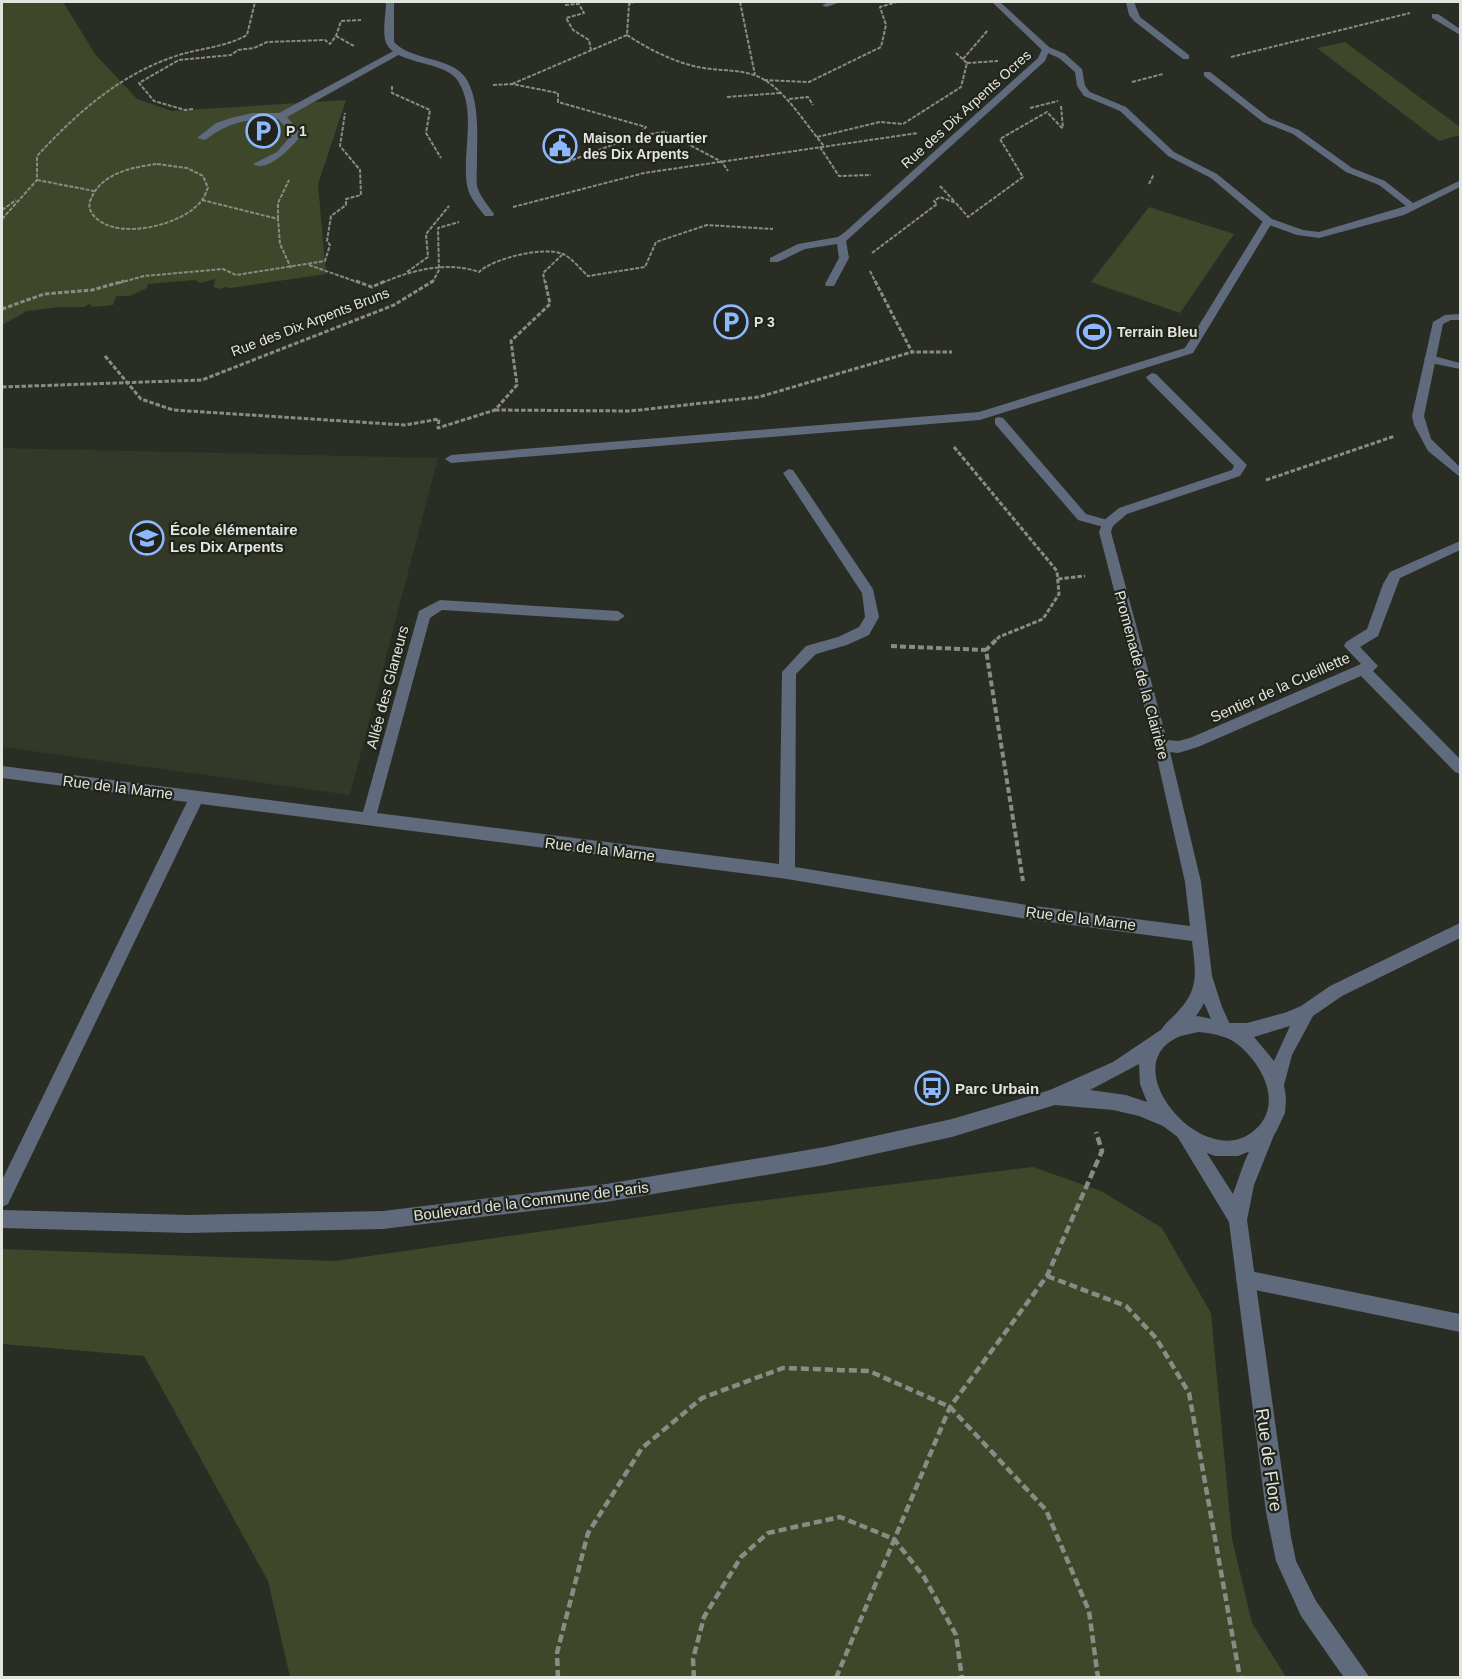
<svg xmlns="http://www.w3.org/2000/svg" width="1462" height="1679" viewBox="0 0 1462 1679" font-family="Helvetica,sans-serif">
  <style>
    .built { fill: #333828 }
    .green { fill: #3e472a }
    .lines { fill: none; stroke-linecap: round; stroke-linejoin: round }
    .path-far3 { stroke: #898c84; stroke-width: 2; stroke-dasharray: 4 1.5; stroke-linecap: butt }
    .path-far2 { stroke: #898c84; stroke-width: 3; stroke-dasharray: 4.5 2; stroke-linecap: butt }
    .path-far1 { stroke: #898c84; stroke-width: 4; stroke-dasharray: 6 3; stroke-linecap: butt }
    .path { stroke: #898c84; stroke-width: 4.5; stroke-dasharray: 8 4; stroke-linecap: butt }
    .service { fill: #5f6a7d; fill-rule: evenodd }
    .pedestrian { fill: #5f6a7d; fill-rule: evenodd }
    .minor { fill: #5f6a7d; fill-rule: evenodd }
    .tertiary { fill: #5f6a7d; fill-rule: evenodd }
    .labels { text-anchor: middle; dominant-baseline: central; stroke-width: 4.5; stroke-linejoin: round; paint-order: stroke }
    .far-street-label { font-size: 14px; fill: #e2e4de; stroke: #20241a }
    .far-poi-label { font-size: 14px; font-weight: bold; fill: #e2e4de; stroke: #20241a; text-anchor: start }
    .poi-label { font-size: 15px; font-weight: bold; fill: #e2e4de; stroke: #20241a; text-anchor: start }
    .street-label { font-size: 15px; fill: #e2e4de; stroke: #20241a }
    .near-street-label { font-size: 18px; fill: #e2e4de; stroke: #20241a }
  </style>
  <rect width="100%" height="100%" fill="#2a2d23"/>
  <polygon class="built" points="2,448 438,458 350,795 2,747"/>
  <g class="green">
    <polygon points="2,2 63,2 95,54 137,99 172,111 346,100 318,184 326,274 230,288 225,287 220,289 214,287 215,279 200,283 195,280 148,284 147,288 130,296 116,296 113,305 93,307 89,304 84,307 59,307 27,311 2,325"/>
    <polygon points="1345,42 1460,127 1460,135 1439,141 1317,48"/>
    <polygon points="1149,207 1234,234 1180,313 1091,282"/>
    <polygon points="1033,1167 1101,1191 1162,1228 1211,1313 1232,1539 1252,1623 1286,1677 290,1677 268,1581 144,1356 2,1344 2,1249 335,1261 725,1205"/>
  </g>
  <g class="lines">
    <g class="path-far3">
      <polyline points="740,2 755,75"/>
      <polyline points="565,5 579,4 584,13 566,18 573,30 589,40 591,50"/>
      <path d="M 627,35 C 648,49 674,62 698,67 C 716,71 736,69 754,75 C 782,84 805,124 824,146"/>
      <polyline points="336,36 354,46"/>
      <polyline points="1231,57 1410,13"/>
      <polyline points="963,59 988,30"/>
      <polyline points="967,63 998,61"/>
      <polyline points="764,80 809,82 881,47 886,25 880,7 897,2"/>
      <polyline points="1132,82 1163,74"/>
      <polyline points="512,84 627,35 629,4 634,2"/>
      <polyline points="493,85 512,84 558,93 558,102 646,127 636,136"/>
      <polyline points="392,86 392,93 430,110 426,133 441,158"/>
      <polyline points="727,97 780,93"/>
      <polyline points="789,99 808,97 813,105"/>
      <polyline points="1061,106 1063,128"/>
      <polyline points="1030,108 1058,101"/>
      <polyline points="193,109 185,110 154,101 139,83 179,60 231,55 238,50 254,48 267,42 325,40 330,44 336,36 341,21 361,20"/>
      <polyline points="817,137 880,122 903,124 961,87 967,63 956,53"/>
      <polyline points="820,147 839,176 871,175"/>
      <polyline points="567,162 636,136 665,132 722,162 728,171"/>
      <path d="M 157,164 L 187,168 L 203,176 L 208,188 C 206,191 205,197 202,200 C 184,225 121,240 97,219 C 91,214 87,206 91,199 C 101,173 133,167 157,164 Z"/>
      <polyline points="37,180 94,191"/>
      <polyline points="1149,184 1154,174"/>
      <polyline points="940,186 955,202"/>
      <polyline points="202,200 278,219 280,244 291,268"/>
      <polyline points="513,207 644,173 918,133"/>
      <polyline points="2,210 16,200"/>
      <path d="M 2,219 L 37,180 L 37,156 C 76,114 118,76 173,57 C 198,48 224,48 247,35 L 255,2"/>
      <polyline points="278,219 278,203 289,180"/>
      <polyline points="872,253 937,204 934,201 940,197 956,203 968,217 1023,177 1000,139 1047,112 1063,129"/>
      <polyline points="309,265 360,283"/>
      <polyline points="870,271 876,283"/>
      <polyline points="407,272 428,257 426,234 449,206"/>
      <polyline points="119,283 144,276 223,269 236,275 325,261 330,245 327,241 331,216 346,205 346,199 361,195 360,170 340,146 345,113"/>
      <path d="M 382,283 C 411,270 448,261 479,272 C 494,258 544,246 563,254 C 572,258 581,270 588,276 L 645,267 L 656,242 L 707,225 L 773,229"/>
      <polyline points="432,283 439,270 438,228 459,222"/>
      <polyline points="545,283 543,273 562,255"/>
    </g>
    <g class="path-far2">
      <polyline points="356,281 372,287 385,281"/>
      <polyline points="875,281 912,352 952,352"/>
      <polyline points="2,309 44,294 92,290 124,281"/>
      <polyline points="105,356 141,399 173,410 405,425 439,419 438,428 495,410 517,385 511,341 550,304 545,281"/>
      <polyline points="2,387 202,380 394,305 433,281"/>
      <polyline points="495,410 630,411 759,397 912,352"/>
      <polyline points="954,447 1057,571 1059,594 1043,619 999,637 994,642"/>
      <polyline points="1266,480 1395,436"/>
      <polyline points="1058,579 1085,576"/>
    </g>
    <g class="path-far1">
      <polyline points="996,640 986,650 1023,881"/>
      <polyline points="891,646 986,650"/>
    </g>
    <g class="path">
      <polyline points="1047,1276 1126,1306 1156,1338 1189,1393 1240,1678"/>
      <polyline points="558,1678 557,1653 588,1533 642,1448 702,1398 783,1368 869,1371 950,1407 1046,1510 1089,1611 1098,1678"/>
      <polyline points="694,1678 693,1659 704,1617 741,1557 768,1533 840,1517 894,1539 924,1577 956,1635 962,1678"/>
      <polyline points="836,1678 950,1407 1047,1276 1102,1151 1096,1132"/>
    </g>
    <g class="service">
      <polygon points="829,2 841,2 826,7 822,5"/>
      <polygon points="1043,47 1050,49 1045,61 846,241 849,258 834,286 826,286 825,284 839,258 837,244 805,249 778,262 770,262 770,258 798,244 838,237 845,232 1038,58"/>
      <path d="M 399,48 L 403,51 L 402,53 L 287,117 L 299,131 L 299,138 C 290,149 267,173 253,164 L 277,152 L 289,138 L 289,131 L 278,119 C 247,119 230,121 205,140 L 197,138 L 216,123 L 231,118 L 252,113 L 279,113 Z"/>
      <polygon points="1430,355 1460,363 1460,369 1426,362 1424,359"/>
      <polygon points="999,417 1003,418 1086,514 1111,521 1113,524 1111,527 1107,528 1078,520 995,424 995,418"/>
      <polygon points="1245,1270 1460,1314 1460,1332 1245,1288 1238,1286 1236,1279 1238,1272"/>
    </g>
    <polygon class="pedestrian" points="1268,218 1273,221 1193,353 980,420 451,463 445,459 451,455 979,412 1185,348 1263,221"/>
    <g class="minor">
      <path d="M 386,2 L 394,2 L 394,42 C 413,62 453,56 467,80 C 480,103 477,138 477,163 C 477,170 476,179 477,186 C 480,197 488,205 494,214 L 493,216 L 485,216 C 478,207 469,197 467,185 C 462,152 477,111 458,81 C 445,60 397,66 386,43 C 382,33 386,13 386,2 Z"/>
      <polygon points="992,2 1000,2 1049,47 1065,54 1082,69 1085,86 1090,92 1126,107 1174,152 1217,174 1272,219 1303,230 1319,232 1406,206 1379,185 1346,172 1293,134 1263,122 1204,76 1204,72 1210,72 1269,118 1299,130 1352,168 1385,181 1413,203 1457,182 1460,181 1460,187 1404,215 1319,238 1297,235 1264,223 1211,178 1168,156 1120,111 1084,96 1077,86 1075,72 1059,58 1043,51"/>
      <polygon points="1126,2 1134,2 1140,17 1189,55 1189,59 1183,59 1134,21 1129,15"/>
      <polygon points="1432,14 1438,14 1460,29 1460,35 1432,18"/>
      <polygon points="1460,314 1460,320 1451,320 1443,324 1424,416 1431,439 1460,467 1460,477 1428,451 1414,425 1412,416 1433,322 1445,315"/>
      <path d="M 1152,373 L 1156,374 L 1247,465 L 1240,476 L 1127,514 L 1113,526 L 1111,532 L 1167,740 L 1178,741 L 1190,738 L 1361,664 L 1344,646 L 1346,642 L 1367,629 L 1383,584 L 1390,572 L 1460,541 L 1460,550 L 1400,578 L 1378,636 L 1360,647 L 1378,666 L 1373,671 L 1460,759 L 1460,774 L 1455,772 L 1361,676 L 1198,747 L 1178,753 L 1170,752 L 1201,882 L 1212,976 L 1222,1007 L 1232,1029 L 1230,1035 L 1224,1037 L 1218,1035 L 1204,1003 C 1197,1017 1184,1033 1169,1039 L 1163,1037 L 1161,1031 C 1165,1022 1174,1017 1180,1009 C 1200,988 1195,967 1192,941 L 1027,919 L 787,879 L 201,804 L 8,1204 L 2,1207 L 2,1180 L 187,802 L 2,778 L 2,766 L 363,812 L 419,611 L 440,600 L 618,611 L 625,616 L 618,621 L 442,610 L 430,618 L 377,813 L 779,864 L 782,672 L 806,646 L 838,637 L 859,627 L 865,617 L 862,593 L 783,473 L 789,469 L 793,470 L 873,589 L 879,617 L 869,635 L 847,645 L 816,654 L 796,674 L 795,867 L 1027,905 L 1190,926 L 1185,882 L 1154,745 L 1099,532 L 1103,521 L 1119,508 L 1232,470 L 1234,466 L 1148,380 L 1146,377 Z"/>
      <polygon points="1267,1121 1273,1124 1276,1130 1254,1185 1247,1220 1291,1537 1296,1561 1316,1601 1370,1678 1345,1678 1340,1672 1301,1616 1276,1561 1266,1512 1229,1222 1177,1136 1180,1130 1186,1127 1192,1130 1233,1194 1244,1163 1261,1124"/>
    </g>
    <path class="tertiary" d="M 1460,923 L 1460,938 L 1342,996 L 1313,1016 L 1292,1055 L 1284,1085 L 1286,1098 L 1285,1113 L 1276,1132 L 1260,1147 L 1238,1156 L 1215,1156 L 1191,1147 L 1163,1126 L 1139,1116 L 1113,1110 L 1055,1105 L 952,1137 L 825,1165 L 606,1202 L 383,1229 L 188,1233 L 2,1228 L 2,1210 L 188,1215 L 383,1211 L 606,1184 L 825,1147 L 952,1119 L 1050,1090 L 1113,1062 L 1171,1023 L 1198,1016 L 1230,1023 L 1247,1023 L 1287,1012 L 1301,1006 L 1330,986 ZM 1290,1026 L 1274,1061 L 1254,1037 ZM 1198,1032 C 1210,1033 1223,1035 1233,1041 C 1262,1061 1287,1107 1251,1133 C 1201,1169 1116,1068 1176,1038 C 1182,1035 1191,1034 1198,1032 ZM 1139,1064 L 1140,1084 L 1147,1102 L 1126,1095 L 1090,1090 Z"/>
  </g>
  <defs>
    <g id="parking-ring" transform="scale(1.725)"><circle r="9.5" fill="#20241a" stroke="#8eb8fd" stroke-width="1.5"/><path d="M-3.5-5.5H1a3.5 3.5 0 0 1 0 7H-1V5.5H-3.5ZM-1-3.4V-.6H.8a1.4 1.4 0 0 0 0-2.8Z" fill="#8eb8fd"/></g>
    <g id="civic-ring" transform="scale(1.725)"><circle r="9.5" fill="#20241a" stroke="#8eb8fd" stroke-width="1.5"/><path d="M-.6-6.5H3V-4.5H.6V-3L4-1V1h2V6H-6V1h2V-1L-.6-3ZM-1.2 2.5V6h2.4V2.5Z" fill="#8eb8fd"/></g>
    <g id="stadium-ring" transform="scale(1.725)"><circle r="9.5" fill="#20241a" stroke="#8eb8fd" stroke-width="1.5"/><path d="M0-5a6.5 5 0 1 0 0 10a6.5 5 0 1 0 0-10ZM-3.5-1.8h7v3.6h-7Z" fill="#8eb8fd"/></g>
    <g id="school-ring" transform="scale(1.725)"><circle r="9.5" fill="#20241a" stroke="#8eb8fd" stroke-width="1.5"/><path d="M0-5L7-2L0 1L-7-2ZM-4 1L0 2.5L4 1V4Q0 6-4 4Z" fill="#8eb8fd"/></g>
    <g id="bus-ring" transform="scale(1.725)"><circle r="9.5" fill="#20241a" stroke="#8eb8fd" stroke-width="1.5"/><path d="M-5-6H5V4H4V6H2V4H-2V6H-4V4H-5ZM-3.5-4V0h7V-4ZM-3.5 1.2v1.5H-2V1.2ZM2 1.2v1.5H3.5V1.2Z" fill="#8eb8fd"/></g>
  </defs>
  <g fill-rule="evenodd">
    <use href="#parking-ring" x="263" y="131"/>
    <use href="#civic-ring" x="560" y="146"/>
    <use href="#parking-ring" x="731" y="322"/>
    <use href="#stadium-ring" x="1094" y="332"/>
    <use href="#school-ring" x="147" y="538"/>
    <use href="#bus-ring" x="932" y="1088"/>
  </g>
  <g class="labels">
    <g class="far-street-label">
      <text transform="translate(966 109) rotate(-42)">Rue des Dix Arpents Ocres</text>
      <text transform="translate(310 322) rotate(-21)">Rue des Dix Arpents Bruns</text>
    </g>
    <g class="far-poi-label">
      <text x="286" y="131">P 1</text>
      <text x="583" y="138">Maison de quartier<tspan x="583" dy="16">des Dix Arpents</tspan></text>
      <text x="754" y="322">P 3</text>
      <text x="1117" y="332">Terrain Bleu</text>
    </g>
    <g class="poi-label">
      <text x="170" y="529">École élémentaire<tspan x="170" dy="17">Les Dix Arpents</tspan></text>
      <text x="955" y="1088">Parc Urbain</text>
    </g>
    <g class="street-label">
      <text transform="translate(1142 675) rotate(75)">Promenade de la Clairière</text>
      <text transform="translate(387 687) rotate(-75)">Allée des Glaneurs</text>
      <text transform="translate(1280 687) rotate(-24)">Sentier de la Cueillette</text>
      <text transform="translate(118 787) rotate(7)">Rue de la Marne</text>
      <text transform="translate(600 849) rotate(7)">Rue de la Marne</text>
      <text transform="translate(1081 918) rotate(7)">Rue de la Marne</text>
      <text transform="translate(531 1201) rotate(-7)">Boulevard de la Commune de Paris</text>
    </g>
    <g class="near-street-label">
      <text transform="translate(1269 1460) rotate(82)">Rue de Flore</text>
    </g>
  </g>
  <rect width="1462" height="1679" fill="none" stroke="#e2e4de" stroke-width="6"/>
</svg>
